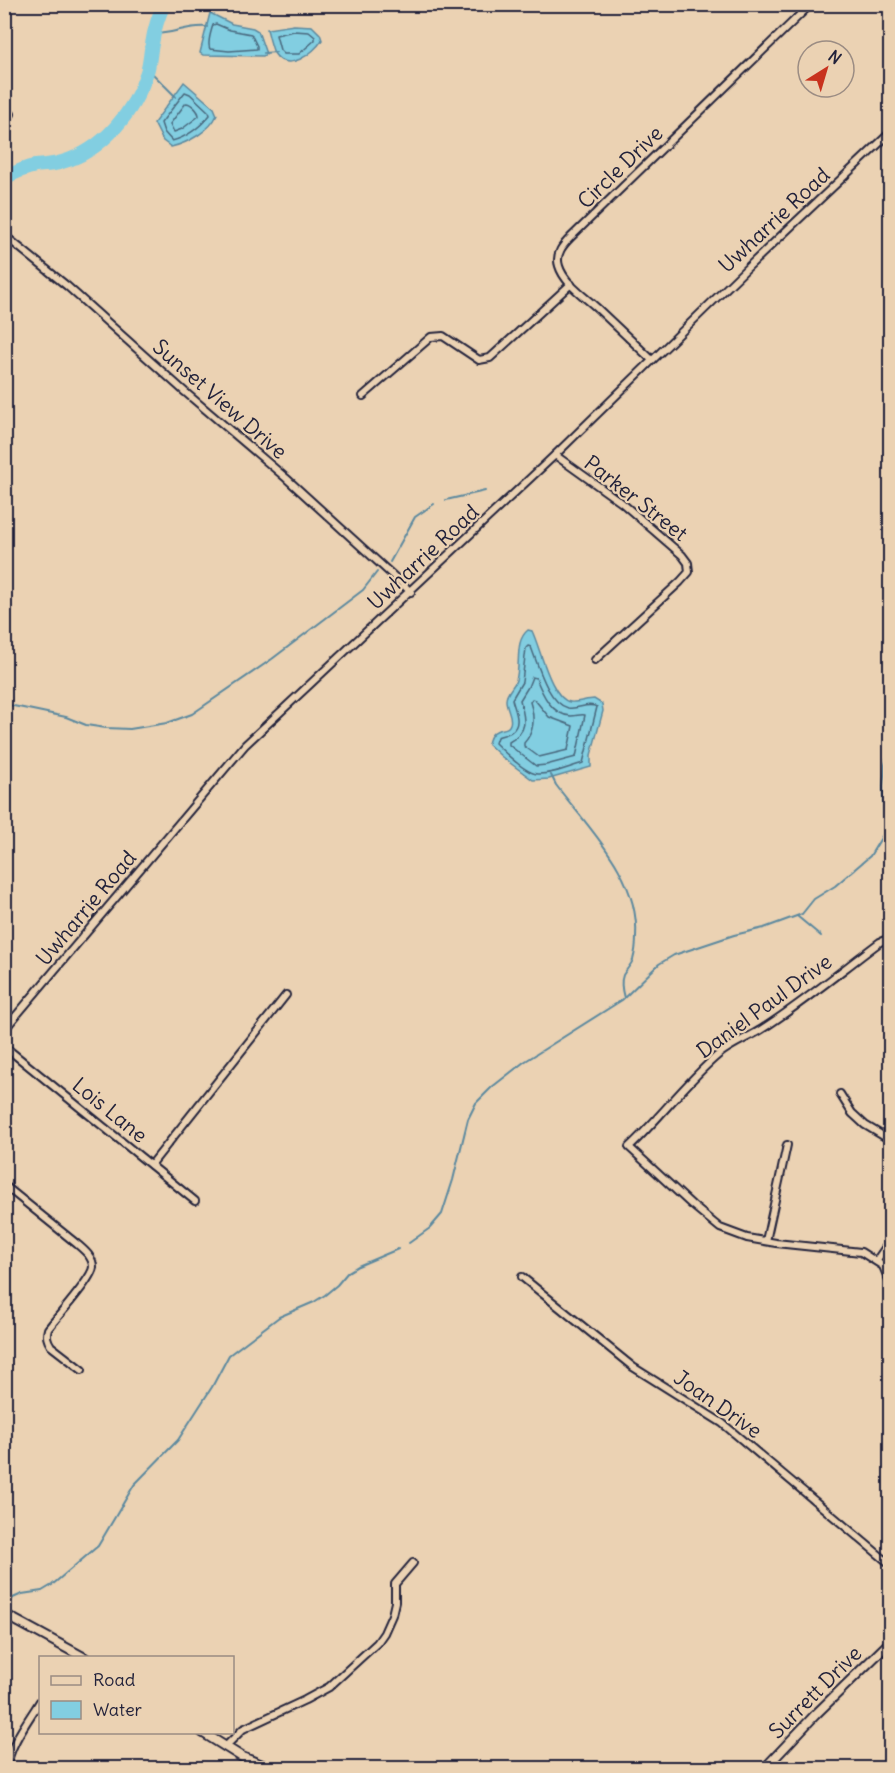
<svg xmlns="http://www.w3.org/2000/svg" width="895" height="1773" viewBox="0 0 895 1773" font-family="Delius,sans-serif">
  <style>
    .water { fill: #82cee1; stroke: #5c899f; stroke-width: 1.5 }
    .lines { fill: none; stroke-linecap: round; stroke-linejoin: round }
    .shore { stroke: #48677d; stroke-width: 1.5 }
    .stream { stroke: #5c899f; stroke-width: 2 }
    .river { stroke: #82cee1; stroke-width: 14 }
    .minor-casing { stroke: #22223b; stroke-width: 10 }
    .tertiary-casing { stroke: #22223b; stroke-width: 12 }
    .minor { stroke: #ebd2b3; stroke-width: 6 }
    .tertiary { stroke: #ebd2b3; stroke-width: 8 }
    .labels { text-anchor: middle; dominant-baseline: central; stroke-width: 4.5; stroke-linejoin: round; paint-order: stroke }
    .street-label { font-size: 21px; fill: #22223b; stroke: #ebd2b3 }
  </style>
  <rect width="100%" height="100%" fill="#ebd2b3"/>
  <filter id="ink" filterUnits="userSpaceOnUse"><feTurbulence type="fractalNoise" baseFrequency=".0167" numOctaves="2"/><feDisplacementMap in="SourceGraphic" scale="12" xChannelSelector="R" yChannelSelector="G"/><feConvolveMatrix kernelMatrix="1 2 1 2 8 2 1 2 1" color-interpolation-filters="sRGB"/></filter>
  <g filter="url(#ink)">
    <g class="water">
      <polygon points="210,13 232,24 253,28 258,31 266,54 263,56 203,55 200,53"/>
      <path d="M 294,25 L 312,26 L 320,34 L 322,40 C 314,53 287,74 274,53 C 271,46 269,37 267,29 Z"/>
      <path d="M 184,82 L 214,108 L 217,115 C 210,131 188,143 171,147 L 163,141 L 154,123 Z"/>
      <path d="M 528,630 L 532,631 C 540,647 551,699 570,702 C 577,703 587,699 594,699 L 602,704 L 603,711 L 591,755 L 591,767 L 549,779 L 533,780 L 502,757 L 488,744 C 492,723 507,734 510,724 C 513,716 506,708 506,700 C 506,692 514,687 516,680 C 521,664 514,641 528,630 Z"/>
    </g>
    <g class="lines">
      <g class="shore">
        <path d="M 216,24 L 230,30 L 251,34 L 257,46 L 257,49 L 229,51 L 210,49 C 207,43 211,31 213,25 Z"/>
        <polygon points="294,31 309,32 315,37 315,40 299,54 284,54 280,50 276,35"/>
        <path d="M 185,92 L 190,94 L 209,112 L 210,115 C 200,127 187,137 172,141 L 164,132 L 161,123 Z"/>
        <path d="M 186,103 C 191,103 199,111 199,116 L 182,129 L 174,132 L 170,124 Z"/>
        <path d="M 528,646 L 531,647 C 538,665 548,703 568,708 C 578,710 587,702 597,707 L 583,763 C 569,767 552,775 537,774 C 526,773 503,751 495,743 L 497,737 C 501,735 507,735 511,732 C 523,724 514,709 512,699 L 522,682 L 526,648 Z"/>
        <path d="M 532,677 L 536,678 C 542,693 551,715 571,716 C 577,716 580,714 585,715 L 576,757 L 546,765 L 536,766 L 509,745 L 509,742 C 529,731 525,719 520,700 L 528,687 Z"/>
        <path d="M 532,699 L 535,700 L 549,717 L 573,726 L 568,750 L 539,757 L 524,746 L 524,743 C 535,731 535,717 530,702 Z"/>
      </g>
      <g class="stream">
        <path d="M 154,34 C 173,34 189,25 207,27"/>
        <polyline points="264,53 276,52"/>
        <polyline points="148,69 176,97"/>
        <polyline points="446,500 485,491"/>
        <polyline points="390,562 415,517 434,504"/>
        <polyline points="4,704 66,717 86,725 106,728 130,729 167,723 192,714 272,659 363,590 377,572"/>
        <path d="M 551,775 L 556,785 C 589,829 640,877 636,937 C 636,944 635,953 633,960 C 631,965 626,970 623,975 C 620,983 622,991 624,998"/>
        <polyline points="797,916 821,936"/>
        <polyline points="409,1243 430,1228 442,1214 453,1180 468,1119 476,1103 492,1087 524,1062 622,1000 659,964 674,955 734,935 764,928 802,914 814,899 835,886 870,856 884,833 883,786 885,765 890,745"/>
        <polyline points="8,1605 13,1598 22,1594 42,1591 52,1585 98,1546 134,1485 178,1440 212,1387 229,1355 279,1317 314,1302 325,1295 337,1285 348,1272 358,1266 398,1249"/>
      </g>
      <path class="river" d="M 4,178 C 14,173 24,168 35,166 C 44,165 53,165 62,162 C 103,151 135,111 147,72 C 150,63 150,53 152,44 C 154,31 158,17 164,4"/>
      <g class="minor-casing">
        <g id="minor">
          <polyline points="4,118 11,114"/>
          <polyline points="4,235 67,286 185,392 286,478 411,592"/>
          <path d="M 652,360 C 634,343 615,325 597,308 C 584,296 564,283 559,266 C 555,254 563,245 571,237 L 811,4"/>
          <polyline points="363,396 431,337 443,336 479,360 490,358 571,284"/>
          <polyline points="555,455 622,503 682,555 688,563 689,572 680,582 595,660"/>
          <path d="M 890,938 L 880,942 C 841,971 803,1003 762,1029 C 748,1038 731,1044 718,1055 C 686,1082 660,1118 629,1147 L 692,1205 L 720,1228 L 747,1238 L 776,1243 L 861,1252 L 883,1266 L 890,1283"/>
          <polyline points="4,1030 245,745 555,455 746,269 890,133"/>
          <polyline points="4,1046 195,1201"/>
          <polyline points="840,1094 852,1113 865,1125 890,1140"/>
          <polyline points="151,1165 286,995"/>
          <path d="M 4,1185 L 77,1244 C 84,1250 93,1257 93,1267 C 92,1279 57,1317 48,1329 C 46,1336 47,1340 51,1346 L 82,1370"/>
          <polyline points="766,1241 787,1145"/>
          <polyline points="876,1261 890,1241"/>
          <polyline points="522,1277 633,1367 722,1423 890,1564"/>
          <polyline points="225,1747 243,1729 305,1700 329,1687 377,1643 384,1633 392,1615 395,1602 395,1584 413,1563"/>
          <path d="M 7,1768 C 9,1745 28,1721 40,1701"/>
        </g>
      </g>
      <g class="tertiary-casing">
        <g id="tertiary">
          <polyline points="4,1614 85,1658"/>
          <polyline points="202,1732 242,1757 270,1768"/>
          <polyline points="765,1768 816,1714 890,1642"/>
        </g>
      </g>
      <use href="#minor" class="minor"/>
      <use href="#tertiary" class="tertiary"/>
    </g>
  </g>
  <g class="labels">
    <g class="street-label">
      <text transform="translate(620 167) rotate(-44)">Circle Drive</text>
      <text transform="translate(774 220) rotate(-43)">Uwharrie Road</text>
      <text transform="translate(220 399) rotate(41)">Sunset View Drive</text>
      <text transform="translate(636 498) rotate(38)">Parker Street</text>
      <text transform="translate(423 557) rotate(-43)">Uwharrie Road</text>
      <text transform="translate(86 908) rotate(-50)">Uwharrie Road</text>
      <text transform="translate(764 1006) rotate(-36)">Daniel Paul Drive</text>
      <text transform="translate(110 1110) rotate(39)">Lois Lane</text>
      <text transform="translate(718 1404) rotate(35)">Joan Drive</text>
      <text transform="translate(815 1692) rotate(-45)">Surrett Drive</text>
    </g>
  </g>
  <rect width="895" height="1773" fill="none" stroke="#ebd2b3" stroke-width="24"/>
  <rect x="12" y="12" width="871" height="1749" fill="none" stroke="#22223b" stroke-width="2" filter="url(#ink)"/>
  <rect x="39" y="1656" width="195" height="78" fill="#ebd2b3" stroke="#9b8c83" stroke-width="1.5"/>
  <rect x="51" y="1676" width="30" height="9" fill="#ebd2b3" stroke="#9b8c83" stroke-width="1.5"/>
  <text x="93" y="1686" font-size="18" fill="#22223b">Road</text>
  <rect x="51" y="1701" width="30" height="18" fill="#82cee1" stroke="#9b8c83" stroke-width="1.5"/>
  <text x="93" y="1716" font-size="18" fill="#22223b">Water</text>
  <g transform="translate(826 69) rotate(37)"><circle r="28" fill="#ebd2b3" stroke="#9b8c83" stroke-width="1.5"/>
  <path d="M0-4.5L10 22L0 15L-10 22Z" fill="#c8321e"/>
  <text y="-9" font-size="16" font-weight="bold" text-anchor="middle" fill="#22223b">N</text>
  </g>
</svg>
